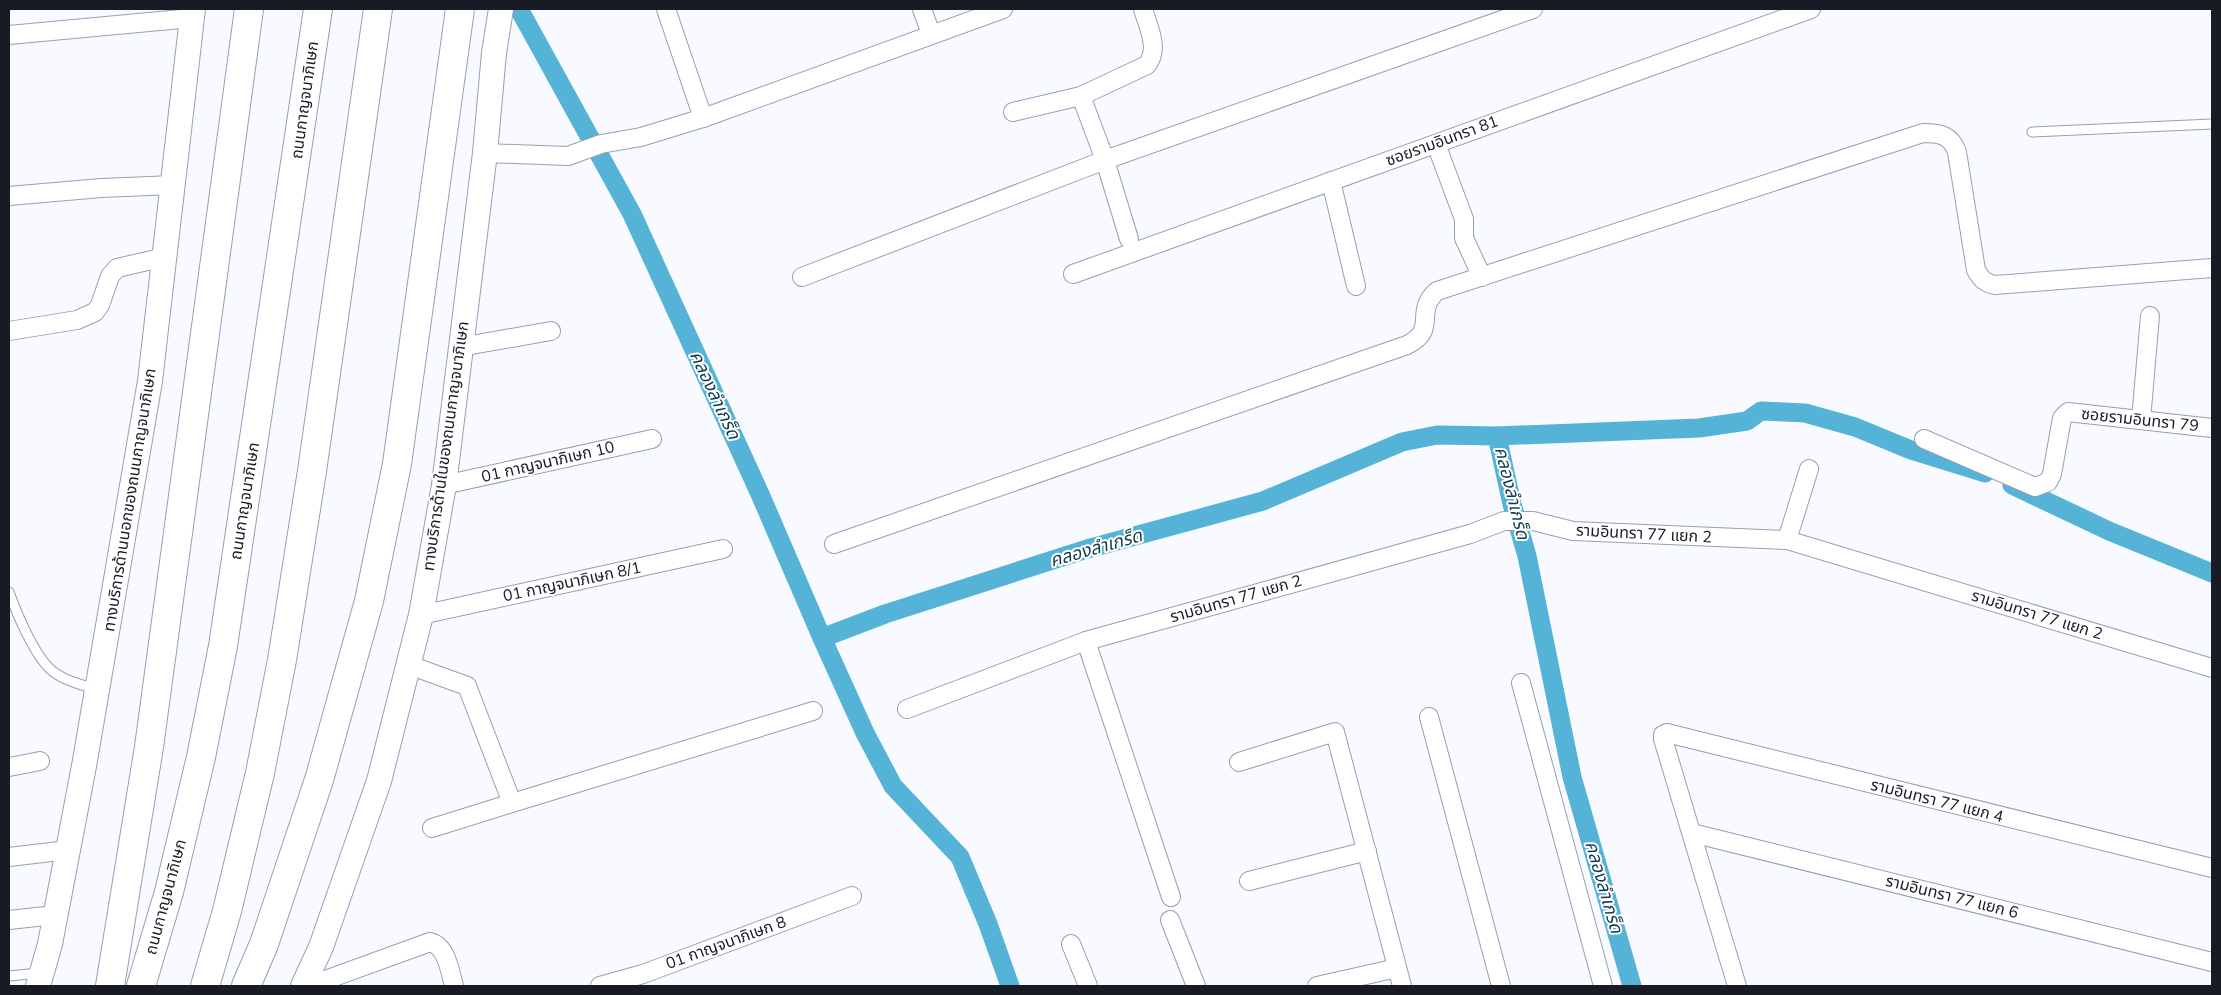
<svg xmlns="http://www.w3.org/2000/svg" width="2221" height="995" viewBox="0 0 2221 995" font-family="'Nunito Sans','Noto Sans Thai',sans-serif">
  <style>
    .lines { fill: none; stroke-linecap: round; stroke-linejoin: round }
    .canal { stroke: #54b3d6; stroke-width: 19 }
    .lane-casing { stroke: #979fb6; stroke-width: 11 }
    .street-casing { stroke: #979fb6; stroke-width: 20 }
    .secondary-casing { stroke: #979fb6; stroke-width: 26 }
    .highway-casing { stroke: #979fb6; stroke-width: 30 }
    .lane { stroke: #fff; stroke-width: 9 }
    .street { stroke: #fff; stroke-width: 18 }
    .secondary { stroke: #fff; stroke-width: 24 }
    .highway { stroke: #fff; stroke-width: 28 }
    .labels { text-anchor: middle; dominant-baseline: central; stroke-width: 4; stroke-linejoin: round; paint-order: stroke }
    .street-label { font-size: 16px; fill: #181b24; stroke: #fff }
    .water-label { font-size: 18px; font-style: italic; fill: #103b4a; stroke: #fff }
  </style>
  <rect width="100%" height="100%" fill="#f8faff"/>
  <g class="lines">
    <g class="canal">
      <polyline points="519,9 632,214 760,494 822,638 885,614 1087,549 1263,501 1402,442 1437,435 1497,436 1512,504 1527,556 1572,777 1632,986"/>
      <polyline points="1497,436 1699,428 1747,421 1761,411 1805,413 1855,427 1911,450 1985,473"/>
      <polyline points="2012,485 2109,531 2212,573"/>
      <polyline points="822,638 865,733 893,786 960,857 988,924 1010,986"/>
    </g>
    <g class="lane-casing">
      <g id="lane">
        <polyline points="2032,132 2212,124"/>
        <path d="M 9,592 C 17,614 33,652 49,668 C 61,680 80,684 95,689"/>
        <polyline points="9,976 39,973"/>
      </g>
    </g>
    <g class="street-casing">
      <g id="street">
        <polyline points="666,9 703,118"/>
        <polyline points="922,9 931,34"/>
        <polyline points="9,35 192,18"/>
        <polyline points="1081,96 1105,160 1129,239"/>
        <path d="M 1013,112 L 1081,96 L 1147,65 C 1160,48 1148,27 1143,9"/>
        <polyline points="1436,144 1464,219 1464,238 1482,277"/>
        <polyline points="485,153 568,156 601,144 641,137 703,118 1003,9"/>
        <polyline points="1331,181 1356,286"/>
        <polyline points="9,196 101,188 174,185"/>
        <polyline points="1073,274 1811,9"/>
        <polyline points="802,277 1105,160 1533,9"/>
        <polyline points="9,331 77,320 95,312 100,305 110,276 117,268 165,257"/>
        <polyline points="460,347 551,331"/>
        <polyline points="2141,420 2150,316"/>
        <polyline points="1924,439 2035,487 2048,482 2052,474 2062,418 2068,412 2212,428"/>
        <polyline points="444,485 652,439"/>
        <polyline points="1787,540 1809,469"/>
        <path d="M 834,544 L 1407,345 C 1439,329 1413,312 1437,291 L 1923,133 C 1940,133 1951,135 1957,152 L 1976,270 C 1981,279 1985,283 1995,285 L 2212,268"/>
        <polyline points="421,615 723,549"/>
        <polyline points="1086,641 1171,897"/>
        <polyline points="409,665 467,686 512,803 813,711"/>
        <polyline points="1521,683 1603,986"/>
        <polyline points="907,709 1086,641 1470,534 1504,521 1533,521 1573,531 1787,540 2212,668"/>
        <polyline points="1429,717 1501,986"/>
        <polyline points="1239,762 1335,732 1402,986"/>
        <polyline points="9,767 40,761"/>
        <polyline points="432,828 512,803"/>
        <polyline points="1692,833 2212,962"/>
        <polyline points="9,857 68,850"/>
        <polyline points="1249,881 1367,851"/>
        <polyline points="9,920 55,915"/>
        <polyline points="1170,920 1196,986"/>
        <polyline points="1071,944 1088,986"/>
        <path d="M 309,986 L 430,942 C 447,946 450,972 454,986"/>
        <polyline points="600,986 643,974 852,896"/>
        <polyline points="1317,986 1397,968"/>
        <polyline points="1737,986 1663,739 1663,735 1667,733 2212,868"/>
      </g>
    </g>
    <g class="secondary-casing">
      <g id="secondary">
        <polyline points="38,986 50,944 84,766 150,381 193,9"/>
        <polyline points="303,986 321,947 379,781 421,615 444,485 485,153 494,53 501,9"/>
      </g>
    </g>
    <g class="highway-casing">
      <g id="highway">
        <polyline points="110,986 149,747 249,9"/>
        <polyline points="141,986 169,892 201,757 223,646 318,9"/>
        <polyline points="205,986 227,911 260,773 282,660 312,471 378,9"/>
        <polyline points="246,986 264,944 319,780 369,601 397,464 460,9"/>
      </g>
    </g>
    <use href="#lane" class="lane"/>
    <use href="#street" class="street"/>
    <use href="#secondary" class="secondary"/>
    <use href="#highway" class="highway"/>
  </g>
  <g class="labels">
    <g class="street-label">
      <text transform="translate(305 100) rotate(-82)">ถนนกาญจนาภิเษก</text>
      <text transform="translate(1442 141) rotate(-20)">ซอยรามอินทรา 81</text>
      <text transform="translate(2140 420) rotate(6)">ซอยรามอินทรา 79</text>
      <text transform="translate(446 446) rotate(-82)">ทางบริการด้านในของถนนกาญจนาภิเษก</text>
      <text transform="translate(548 462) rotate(-13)">01 กาญจนาภิเษก 10</text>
      <text transform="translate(130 500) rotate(-81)">ทางบริการด้านนอกของถนนกาญจนาภิเษก</text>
      <text transform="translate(245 501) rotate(-81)">ถนนกาญจนาภิเษก</text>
      <text transform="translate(1644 534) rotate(3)">รามอินทรา 77 แยก 2</text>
      <text transform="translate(572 582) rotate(-12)">01 กาญจนาภิเษก 8/1</text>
      <text transform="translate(1236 599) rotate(-16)">รามอินทรา 77 แยก 2</text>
      <text transform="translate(2037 615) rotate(17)">รามอินทรา 77 แยก 2</text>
      <text transform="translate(1937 801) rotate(14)">รามอินทรา 77 แยก 4</text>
      <text transform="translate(166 897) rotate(-75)">ถนนกาญจนาภิเษก</text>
      <text transform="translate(1952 897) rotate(14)">รามอินทรา 77 แยก 6</text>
      <text transform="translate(726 943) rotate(-20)">01 กาญจนาภิเษก 8</text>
    </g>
    <g class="water-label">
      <text transform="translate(715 395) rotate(65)">คลองลำเกร็ด</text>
      <text transform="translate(1512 493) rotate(76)">คลองลำเกร็ด</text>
      <text transform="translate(1096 548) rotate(-16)">คลองลำเกร็ด</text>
      <text transform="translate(1604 887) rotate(74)">คลองลำเกร็ด</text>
    </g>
  </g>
  <rect width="2221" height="995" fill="none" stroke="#181b24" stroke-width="20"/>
</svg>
